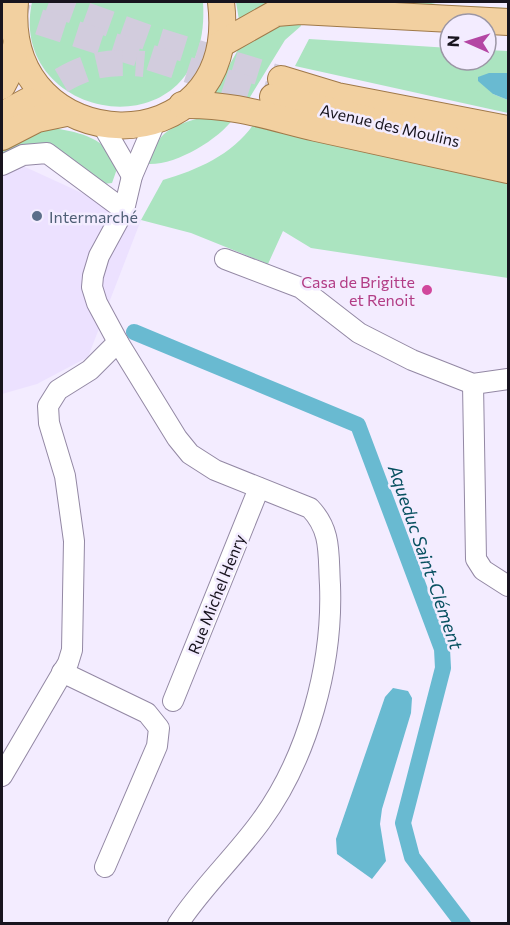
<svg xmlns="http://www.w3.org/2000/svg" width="510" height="925" viewBox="0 0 510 925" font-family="Commissioner,sans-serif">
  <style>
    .built { fill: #ece1ff }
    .green { fill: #abe4c0 }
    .water { fill: #69bad1 }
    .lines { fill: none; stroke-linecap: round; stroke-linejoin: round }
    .canal { stroke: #69bad1; stroke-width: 16 }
    .major-tunnel { stroke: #d2ccdd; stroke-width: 26; stroke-dasharray: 26 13; stroke-linecap: butt }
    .minor-casing { stroke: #9388a4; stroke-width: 22 }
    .major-casing { stroke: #a07949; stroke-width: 28 }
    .minor { stroke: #fff; stroke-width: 20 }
    .major { stroke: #f2d0a0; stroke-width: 26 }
    .service-dot { fill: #5c6f8a; stroke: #f3ecff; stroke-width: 2 }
    .hotel-dot { fill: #d1479c; stroke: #f3ecff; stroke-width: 2 }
    .labels { text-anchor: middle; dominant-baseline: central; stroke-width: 5; stroke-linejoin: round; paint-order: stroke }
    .street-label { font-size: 16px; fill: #18141e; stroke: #f3ecff }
    .service-label { font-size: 16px; fill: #4e5e75; stroke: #f3ecff; text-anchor: start }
    .hotel-label { font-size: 16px; fill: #b23c85; stroke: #f3ecff; text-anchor: end }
    .water-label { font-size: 18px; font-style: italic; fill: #075060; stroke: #f3ecff }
  </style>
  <rect width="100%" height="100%" fill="#f3ecff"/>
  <polygon class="built" points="23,166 141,220 88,357 37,384 2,394 2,176"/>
  <g class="green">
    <path d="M 32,2 L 203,2 C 213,158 6,124 32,2 Z"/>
    <polygon points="236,2 426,2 441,5 508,8 508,11 239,20"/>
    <polygon points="299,20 301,26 285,40 247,102 213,94 239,48 257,31"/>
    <polygon points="309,39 450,48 450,60 486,60 486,50 508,51 508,73 489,73 493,94 508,100 508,113 295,66"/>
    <path d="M 203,117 L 234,118 C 218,140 175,166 147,164 C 158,131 171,126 203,117 Z"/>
    <path d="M 253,125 L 508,184 L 508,278 L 311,248 L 283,231 L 268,264 L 191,233 L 141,220 L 163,180 C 197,170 232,155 253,125 Z"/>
    <path d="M 54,128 C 82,133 106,138 118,166 L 112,183 L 103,184 L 80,167 L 2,156 L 2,147 L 38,130 Z"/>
  </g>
  <g class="water">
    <polygon points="489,73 508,73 508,100 493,94 478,81 478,77"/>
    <polygon points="393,688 408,691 412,698 411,713 382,809 380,824 386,861 372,879 337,854 336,839 385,697"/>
  </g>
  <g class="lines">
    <polyline class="canal" points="134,332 358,425 442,649 443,668 403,823 412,857 463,924"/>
    <g class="major-tunnel">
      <polyline points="49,2 149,38 281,79"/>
      <polyline points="2,10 273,97"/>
      <path d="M 28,101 C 73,73 89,59 144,64"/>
    </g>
    <g class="minor-casing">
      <g id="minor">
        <polyline points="103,126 132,176"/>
        <polyline points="2,165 23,155 47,153 124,210"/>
        <polyline points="225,259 301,288 359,333 412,360 473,384 508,379"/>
        <path d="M 118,342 L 177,438 L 190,454 L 215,470 L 310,508 C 332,531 328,554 330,585 C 333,664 308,757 261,821 C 235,857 202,887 178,924"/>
        <polyline points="473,384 476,559 483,570 508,586"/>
        <polyline points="62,672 147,713 159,728 157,746 105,867"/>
        <polyline points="173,701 259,488"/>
        <polyline points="2,776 68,663 72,650 74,541 65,476 49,423 48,406 58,390 90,370 118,342 97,303 92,287 93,276 99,256 124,210 132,176 156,120"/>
      </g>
    </g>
    <g class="major-casing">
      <g id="major">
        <path d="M 15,2 C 0,163 242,170 221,2"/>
        <polyline points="221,44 276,13 300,11 508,22"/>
        <polyline points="281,79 337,96 508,129"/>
        <polyline points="2,86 11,69 16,46"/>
        <polyline points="273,97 467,144 508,151"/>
        <path d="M 182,105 C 235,104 266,116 316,128 C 380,142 444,156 508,170"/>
        <polyline points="2,115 28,101"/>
        <polyline points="2,137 37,119 66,113"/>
      </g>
    </g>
    <use href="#minor" class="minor"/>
    <use href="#major" class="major"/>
  </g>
  <circle class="service-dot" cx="37" cy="216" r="6"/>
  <circle class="hotel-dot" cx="427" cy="290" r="6"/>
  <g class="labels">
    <g class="street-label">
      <text transform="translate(390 125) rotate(13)">Avenue des Moulins</text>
      <text transform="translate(216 594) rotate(-68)">Rue Michel Henry</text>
    </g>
    <g class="service-label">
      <text x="49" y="216">Intermarché</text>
    </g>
    <g class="hotel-label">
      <text x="415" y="281">Casa de Brigitte<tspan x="415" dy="18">et Renoit</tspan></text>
    </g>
    <g class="water-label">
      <text transform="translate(426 557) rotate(71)">Aqueduc Saint-Clément</text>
    </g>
  </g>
  <rect width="510" height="925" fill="none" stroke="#18141e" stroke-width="6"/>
  <g transform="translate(468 42) rotate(273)"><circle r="28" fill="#f3ecff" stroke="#9b96a5" stroke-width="1.5"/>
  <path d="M0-4.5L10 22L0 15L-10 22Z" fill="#b446a4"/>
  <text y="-9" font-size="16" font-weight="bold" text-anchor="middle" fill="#18141e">N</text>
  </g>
</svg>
